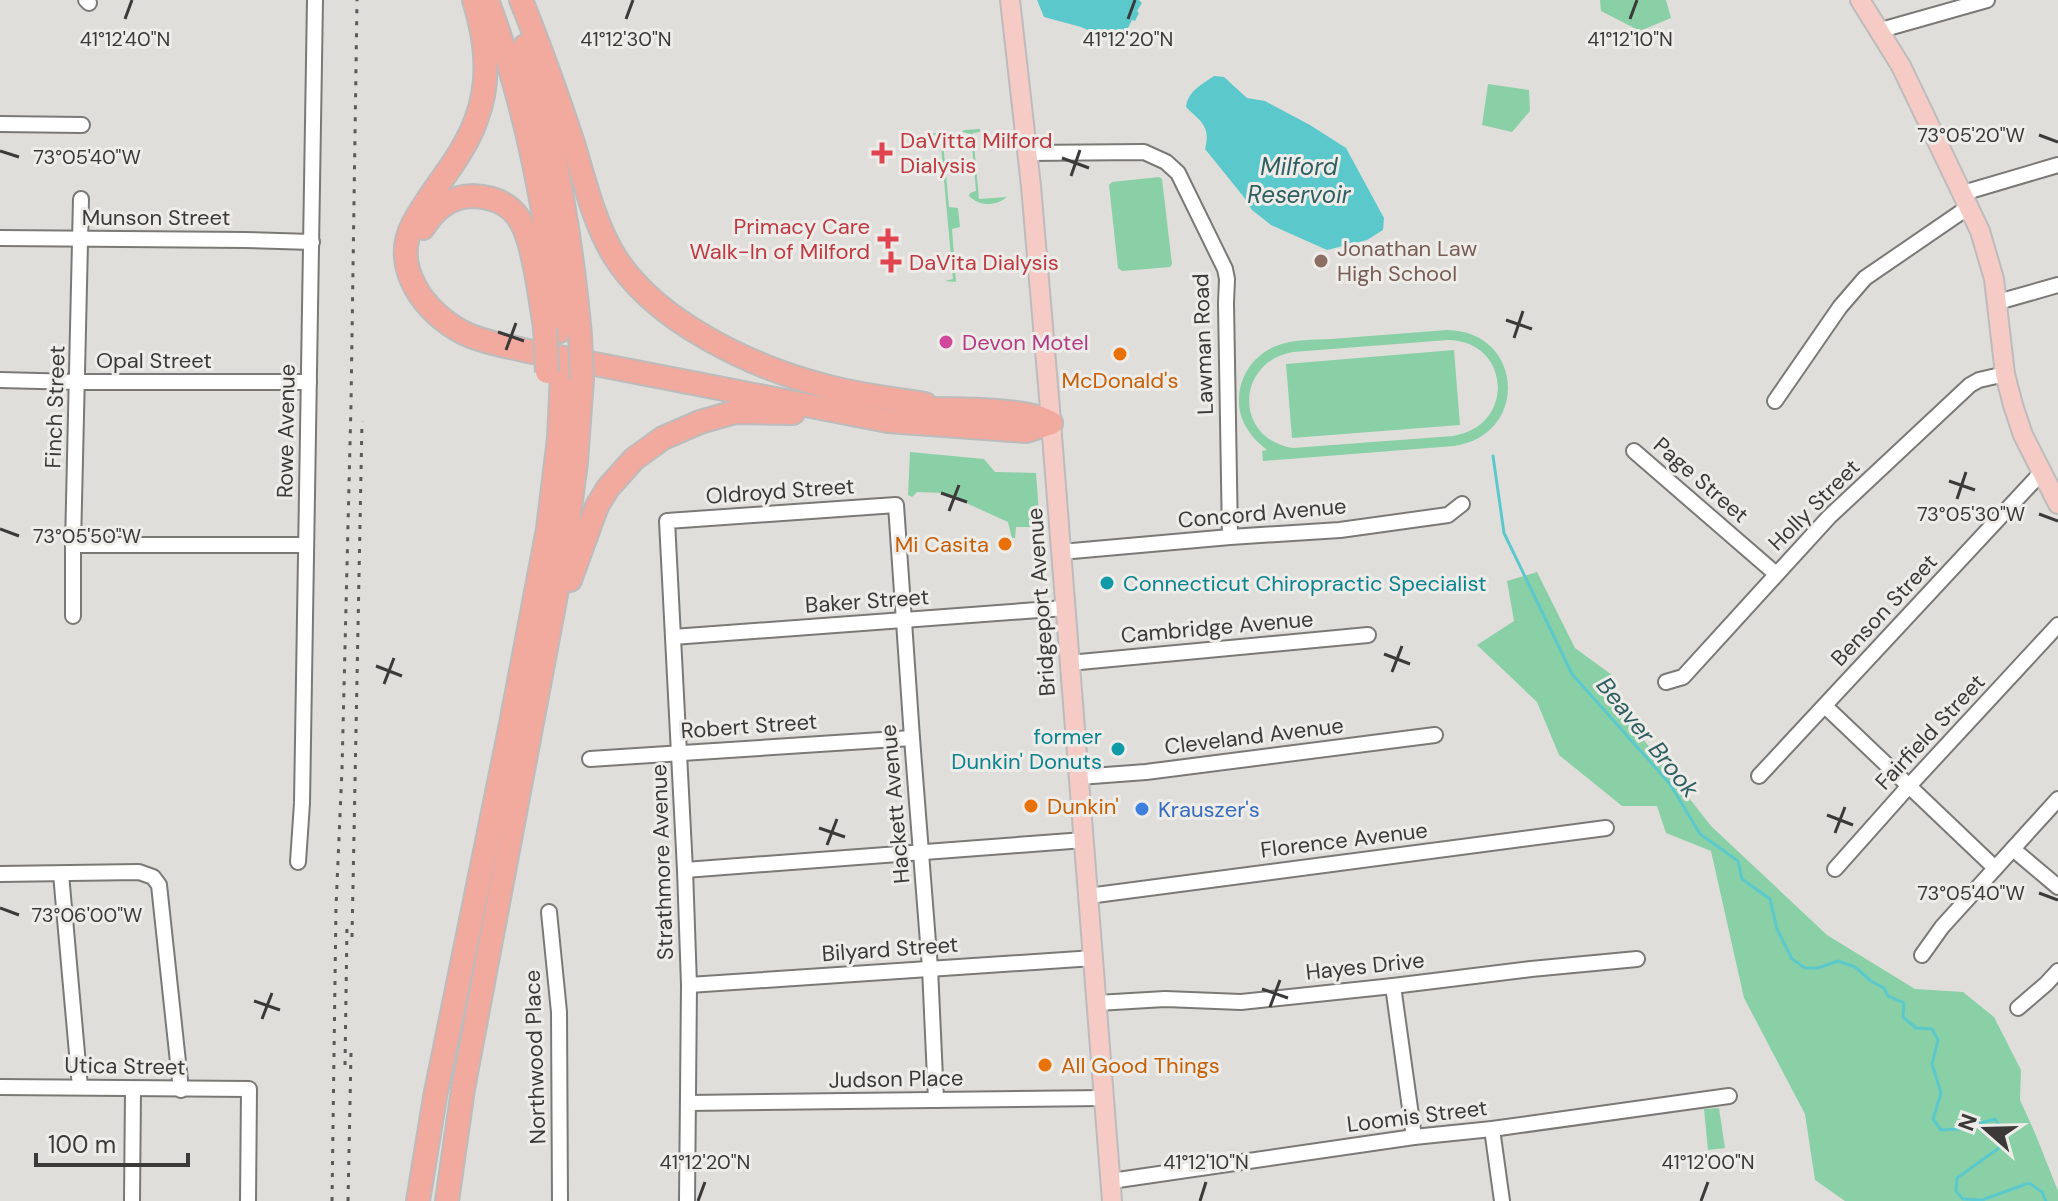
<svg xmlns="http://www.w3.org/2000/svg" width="2058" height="1201" viewBox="0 0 2058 1201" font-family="'DM Sans',sans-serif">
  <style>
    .green { fill: #8ad0a6; fill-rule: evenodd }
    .water { fill: #5bc9cc }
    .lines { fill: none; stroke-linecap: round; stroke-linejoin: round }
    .stream { stroke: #5bc9cc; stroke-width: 3 }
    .minor-casing { stroke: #7b7976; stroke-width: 18 }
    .major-casing { stroke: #bcbcbc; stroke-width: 22 }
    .highway-casing { stroke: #bcbcbc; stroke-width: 26 }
    .minor { stroke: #fff; stroke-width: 14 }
    .major { stroke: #f7cbc5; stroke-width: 18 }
    .highway { stroke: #f2a99e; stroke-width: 22 }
    .rail { stroke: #5b5a58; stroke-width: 3; stroke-dasharray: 4 8; stroke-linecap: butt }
    .highway-bridge-casing { stroke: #bcbcbc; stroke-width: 26; stroke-linecap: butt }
    .highway-bridge { stroke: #f2a99e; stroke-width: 22 }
    .ticks { fill: none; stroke: #3b3a39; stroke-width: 3 }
    .health-dot { fill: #e0444e; stroke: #eeece8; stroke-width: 3 }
    .education-dot { fill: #8d6e63; stroke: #eeece8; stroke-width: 3 }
    .hotel-dot { fill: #d1479c; stroke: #eeece8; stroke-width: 3 }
    .food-dot { fill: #e8710a; stroke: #eeece8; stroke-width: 3 }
    .culture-dot { fill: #0f9aa8; stroke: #eeece8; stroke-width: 3 }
    .shop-dot { fill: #3f7fe0; stroke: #eeece8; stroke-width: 3 }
    .labels { text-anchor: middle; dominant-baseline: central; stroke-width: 6; stroke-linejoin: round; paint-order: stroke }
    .health-label { font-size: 22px; fill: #be3a42; stroke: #eeece8; text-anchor: start }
    .street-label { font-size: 22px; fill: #3b3a39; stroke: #eeece8 }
    .education-label { font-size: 22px; fill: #785e54; stroke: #eeece8; text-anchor: start }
    .hotel-label { font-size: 22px; fill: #b23c85; stroke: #eeece8; text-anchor: start }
    .food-label { font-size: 22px; fill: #c56008; stroke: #eeece8; text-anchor: start }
    .culture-label { font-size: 22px; fill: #0d838f; stroke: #eeece8; text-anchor: start }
    .shop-label { font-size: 22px; fill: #366cbe; stroke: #eeece8; text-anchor: start }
    .water-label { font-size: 24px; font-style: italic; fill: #2f5f60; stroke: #eeece8 }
    .ticks-label { font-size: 20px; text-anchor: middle; fill: #3b3a39; stroke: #eeece8; stroke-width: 6; stroke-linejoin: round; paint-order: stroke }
  </style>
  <rect width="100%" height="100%" fill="#e0dedb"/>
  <g class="green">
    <polygon points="1600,0 1666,0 1671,18 1640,31 1601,11"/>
    <polygon points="1488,84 1529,90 1530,111 1512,132 1482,125"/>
    <path d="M 980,129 L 980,132 L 973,133 L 979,199 L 1007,197 C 996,206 980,207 969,196 L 970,193 L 976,191 L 971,134 L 962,132 L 964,130 Z"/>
    <polygon points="934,133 943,133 951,139 943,142 949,207 958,208 960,227 952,229 956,282 945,281 953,279 940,136 932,135"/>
    <polygon points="1159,177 1162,179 1172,264 1170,267 1122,271 1118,268 1109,185 1112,182"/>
    <path d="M 1447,330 C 1524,331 1530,435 1454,446 L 1263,461 L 1262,451 L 1267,450 C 1250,437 1238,420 1239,398 C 1240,375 1254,355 1276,346 C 1293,339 1313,340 1331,339 C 1369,336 1408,333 1447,330 ZM 1448,340 C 1511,341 1516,426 1453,436 L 1293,448 C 1234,439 1235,362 1293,352 Z"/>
    <polygon points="1454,350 1460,425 1292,438 1286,364"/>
    <polygon points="910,452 984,459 995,472 1036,473 1040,527 1016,527 1015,538 1012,538 1008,522 944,493 917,492 912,497 908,495"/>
    <polygon points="1537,572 1575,648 1612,675 1629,721 1711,826 1827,935 1915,989 1963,992 1994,1017 2021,1070 2020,1100 2035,1133 2058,1191 2058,1201 1845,1201 1815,1180 1805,1114 1744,998 1711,851 1666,833 1657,806 1622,806 1559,755 1537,702 1477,645 1514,621 1507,581"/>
    <polygon points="1719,1108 1725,1148 1708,1150 1704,1109"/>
  </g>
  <g class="water">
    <polygon points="1037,0 1139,0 1142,3 1137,11 1139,13 1135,21 1132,20 1120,44 1081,27 1044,17"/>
    <path d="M 1214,76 L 1224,77 L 1247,98 L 1265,101 L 1310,125 L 1346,148 L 1384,218 L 1383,230 L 1367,240 L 1327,250 L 1271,225 L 1252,210 L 1243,196 L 1205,149 C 1211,126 1201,122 1186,107 C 1188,91 1201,85 1214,76 Z"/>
  </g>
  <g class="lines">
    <polyline class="stream" points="1493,456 1504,533 1572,674 1670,784 1700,834 1738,861 1742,879 1770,899 1777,929 1792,959 1805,968 1818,968 1838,961 1855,967 1871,981 1884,988 1888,996 1904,1003 1903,1017 1916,1028 1932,1029 1938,1040 1932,1064 1941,1093 1933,1119 1941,1130 1959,1129 1995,1119 2003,1131 1999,1148 1957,1178 1956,1191 1963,1199 1982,1200 2029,1183 2042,1192 2046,1201"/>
    <g class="minor-casing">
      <g id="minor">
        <polyline points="86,0 89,3"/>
        <polyline points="1881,30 1987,0"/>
        <polyline points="0,124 82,125"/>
        <polyline points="1027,153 1144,152 1166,162 1178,173 1225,269 1227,279 1226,303 1230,537"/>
        <polyline points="1963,193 2058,165"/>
        <polyline points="0,238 245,240 312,242"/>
        <polyline points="1998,302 2058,285"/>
        <polyline points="0,380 78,382 309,382"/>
        <polyline points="1775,401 1840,307 1865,278 1970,206"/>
        <polyline points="1634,451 1776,574"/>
        <polyline points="73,545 306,545"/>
        <polyline points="1061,552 1230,537 1340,530 1448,515 1462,504"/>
        <polyline points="73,616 73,545 81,199"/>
        <polyline points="673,637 1065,608"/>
        <polyline points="1069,663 1368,635"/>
        <polyline points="1666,682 1683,677 1829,517 1970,385 1979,380 2005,374"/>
        <polyline points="1825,706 1995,868"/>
        <polyline points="590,759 912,738"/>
        <polyline points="1759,776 2041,473"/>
        <polyline points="1079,777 1146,772 1435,735"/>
        <polyline points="2013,849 2058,887"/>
        <polyline points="298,862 302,803 315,0"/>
        <polyline points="1835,869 1908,787 2058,625"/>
        <polyline points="685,870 1084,840"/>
        <polyline points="0,874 139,872 153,877 159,885 181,1090"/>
        <polyline points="61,874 80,1087"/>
        <polyline points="1088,896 1606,828"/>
        <polyline points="549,912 559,1012 560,1201"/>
        <polyline points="1922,955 1942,927 2058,799"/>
        <polyline points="689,985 1094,958"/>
        <polyline points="1393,986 1414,1137"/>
        <polyline points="1097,1003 1165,999 1241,1002 1393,986 1531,969 1637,959"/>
        <polyline points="2018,1008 2046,984 2058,971"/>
        <polyline points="0,1087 249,1089 248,1201"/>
        <polyline points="688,1103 1104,1098"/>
        <polyline points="1492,1129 1502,1201"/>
        <polyline points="1111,1181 1414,1137 1492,1129 1729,1096"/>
        <polyline points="132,1201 133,1089"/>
        <polyline points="687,1201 689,985 685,870 667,521 896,505 912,738 930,968 936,1100"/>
      </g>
    </g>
    <g class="major-casing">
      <g id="major">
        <polyline points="1010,0 1031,186 1049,397 1112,1201"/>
        <polyline points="1860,0 1901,66 1980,231 1994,279 2005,374 2013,405 2023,435 2058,504"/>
      </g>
    </g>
    <g class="highway-casing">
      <g id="highway">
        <path d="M 474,0 C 486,38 491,82 476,120 C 462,159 432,188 413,224 C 390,268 426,314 464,333 C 482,342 503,345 523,350 L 888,421 L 1026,431 L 1051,423"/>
        <path d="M 487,0 C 528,109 547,217 560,331"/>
        <path d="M 521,0 C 540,47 557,95 573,143 C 584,179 593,219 612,252 C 652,321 753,368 829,387 C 860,395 893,399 925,404"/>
        <path d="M 525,46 C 556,139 571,238 580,335"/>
        <path d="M 423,228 C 434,210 451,196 473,196 C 520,198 527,229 535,267 C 539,287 542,308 545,328"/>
        <path d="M 911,409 C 942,409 1027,407 1051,423"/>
        <polyline points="570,580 597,506 608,488 634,459 663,438 700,422 735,412 793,413"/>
        <polyline points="418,1201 435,1097 510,729 548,529 559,438 562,375"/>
        <polyline points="447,1201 463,1089 565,547 576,462 582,379"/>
      </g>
    </g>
    <use href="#minor" class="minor"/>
    <use href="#major" class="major"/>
    <use href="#highway" class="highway"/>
    <g class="rail">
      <polyline points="352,937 362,421"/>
      <polyline points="345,1065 347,925"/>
      <polyline points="332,1201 336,907 342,769 351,404 357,0"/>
      <polyline points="348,1201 351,1053"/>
    </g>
    <g class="highway-bridge-casing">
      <g id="highway-bridge">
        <polyline points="545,328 547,372"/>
        <polyline points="580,335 582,379"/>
      </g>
    </g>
    <use href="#highway-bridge" class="highway-bridge"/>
  </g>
  <path class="ticks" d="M 125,19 L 132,0M 626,19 L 633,0M 1128,19 L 1135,0M 1630,19 L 1637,0M 2039,135 L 2058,142M 0,151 L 19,157M 1062,158 L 1089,168M 1071,176 L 1080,150M 1506,320 L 1532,329M 498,332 L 524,341M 1514,338 L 1523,311M 506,350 L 516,323M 1949,481 L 1975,490M 941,493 L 967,502M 1957,499 L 1966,472M 949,511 L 959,485M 2039,514 L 2058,521M 0,529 L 19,536M 1384,654 L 1410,664M 376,666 L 402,676M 1392,672 L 1402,646M 384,684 L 394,658M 1827,815 L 1853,825M 819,828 L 845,837M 1835,833 L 1845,807M 827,845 L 837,819M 2039,893 L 2058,900M 0,908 L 19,915M 1262,989 L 1288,998M 254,1001 L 280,1010M 1270,1007 L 1280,980M 262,1019 L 272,993M 698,1201 L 705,1182M 1200,1201 L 1206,1182M 1701,1201 L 1708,1182"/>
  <g class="health-dot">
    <path d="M878 141h8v8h8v8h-8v8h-8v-8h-8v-8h8z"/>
    <path d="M884 227h8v8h8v8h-8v8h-8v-8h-8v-8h8z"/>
    <path d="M887 250h8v8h8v8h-8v8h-8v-8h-8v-8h8z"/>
  </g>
  <circle class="education-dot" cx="1321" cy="261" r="8"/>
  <circle class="hotel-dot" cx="946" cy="342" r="8"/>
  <g class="food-dot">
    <circle cx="1120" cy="354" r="8"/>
    <circle cx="1005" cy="544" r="8"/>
    <circle cx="1031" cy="806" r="8"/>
    <circle cx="1045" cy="1065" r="8"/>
  </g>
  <g class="culture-dot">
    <circle cx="1107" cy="583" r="8"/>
    <circle cx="1118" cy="749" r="8"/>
  </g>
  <circle class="shop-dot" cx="1142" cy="809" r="8"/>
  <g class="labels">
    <g class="health-label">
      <text x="900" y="140">DaVitta Milford<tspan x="900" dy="25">Dialysis</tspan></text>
      <text x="870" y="226" text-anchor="end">Primacy Care<tspan x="870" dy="25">Walk-In of Milford</tspan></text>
      <text x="909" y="262">DaVita Dialysis</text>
    </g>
    <g class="street-label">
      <text x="156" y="217">Munson Street</text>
      <text transform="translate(1203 344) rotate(-92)">Lawman Road</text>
      <text x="154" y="360">Opal Street</text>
      <text transform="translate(55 407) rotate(-88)">Finch Street</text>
      <text transform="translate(286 431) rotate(-89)">Rowe Avenue</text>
      <text transform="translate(1701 480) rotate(41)">Page Street</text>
      <text transform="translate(780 491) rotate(-4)">Oldroyd Street</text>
      <text transform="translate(1814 505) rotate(-45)">Holly Street</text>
      <text transform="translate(1262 513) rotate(-5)">Concord Avenue</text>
      <text transform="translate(867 601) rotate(-4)">Baker Street</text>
      <text transform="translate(1041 602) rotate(-94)">Bridgeport Avenue</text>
      <text transform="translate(1884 610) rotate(-47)">Benson Street</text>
      <text transform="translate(1217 627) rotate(-5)">Cambridge Avenue</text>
      <text transform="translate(749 726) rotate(-4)">Robert Street</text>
      <text transform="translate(1930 732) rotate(-47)">Fairfield Street</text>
      <text transform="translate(1254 736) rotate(-7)">Cleveland Avenue</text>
      <text transform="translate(895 804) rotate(-95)">Hackett Avenue</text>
      <text transform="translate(1344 840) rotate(-7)">Florence Avenue</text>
      <text transform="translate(662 862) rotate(-92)">Strathmore Avenue</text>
      <text transform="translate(890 949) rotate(-4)">Bilyard Street</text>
      <text transform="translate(1365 966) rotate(-6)">Hayes Drive</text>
      <text transform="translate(535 1057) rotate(-92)">Northwood Place</text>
      <text transform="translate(125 1066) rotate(1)">Utica Street</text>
      <text transform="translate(896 1079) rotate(-1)">Judson Place</text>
      <text transform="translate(1417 1116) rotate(-7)">Loomis Street</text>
    </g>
    <g class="education-label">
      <text x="1337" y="248">Jonathan Law<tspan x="1337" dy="25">High School</tspan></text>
    </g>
    <g class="hotel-label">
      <text x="962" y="342">Devon Motel</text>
    </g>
    <g class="food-label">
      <text x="1120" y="380" text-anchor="middle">McDonald's</text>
      <text x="989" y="544" text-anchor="end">Mi Casita</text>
      <text x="1047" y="806">Dunkin'</text>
      <text x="1061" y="1065">All Good Things</text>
    </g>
    <g class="culture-label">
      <text x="1123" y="583">Connecticut Chiropractic Specialist</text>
      <text x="1102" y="736" text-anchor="end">former<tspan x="1102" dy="25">Dunkin' Donuts</tspan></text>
    </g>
    <g class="shop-label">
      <text x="1158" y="809">Krauszer's</text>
    </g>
    <g class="water-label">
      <text x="1299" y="166">Milford<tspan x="1299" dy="28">Reservoir</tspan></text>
      <text transform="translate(1648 737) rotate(51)">Beaver Brook</text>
    </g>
  </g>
  <g class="ticks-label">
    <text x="125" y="46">41°12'40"N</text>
    <text x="626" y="46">41°12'30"N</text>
    <text x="1128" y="46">41°12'20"N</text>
    <text x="1630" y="46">41°12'10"N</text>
    <text x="1971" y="142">73°05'20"W</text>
    <text x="87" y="164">73°05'40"W</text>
    <text x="1971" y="521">73°05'30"W</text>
    <text x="87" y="543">73°05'50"W</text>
    <text x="1971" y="900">73°05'40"W</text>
    <text x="87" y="922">73°06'00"W</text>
    <text x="705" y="1169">41°12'20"N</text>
    <text x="1206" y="1169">41°12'10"N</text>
    <text x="1708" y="1169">41°12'00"N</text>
  </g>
  <g transform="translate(1986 1129) rotate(290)" stroke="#eeece8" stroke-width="6" paint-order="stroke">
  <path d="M0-6L14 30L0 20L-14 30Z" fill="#3b3a39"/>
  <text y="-12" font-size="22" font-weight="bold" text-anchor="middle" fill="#3b3a39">N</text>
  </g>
  <path d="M36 1153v12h152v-12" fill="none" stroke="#3b3a39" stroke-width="4"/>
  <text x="48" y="1153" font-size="24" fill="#3b3a39" stroke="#eeece8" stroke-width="6" paint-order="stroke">100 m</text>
</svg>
